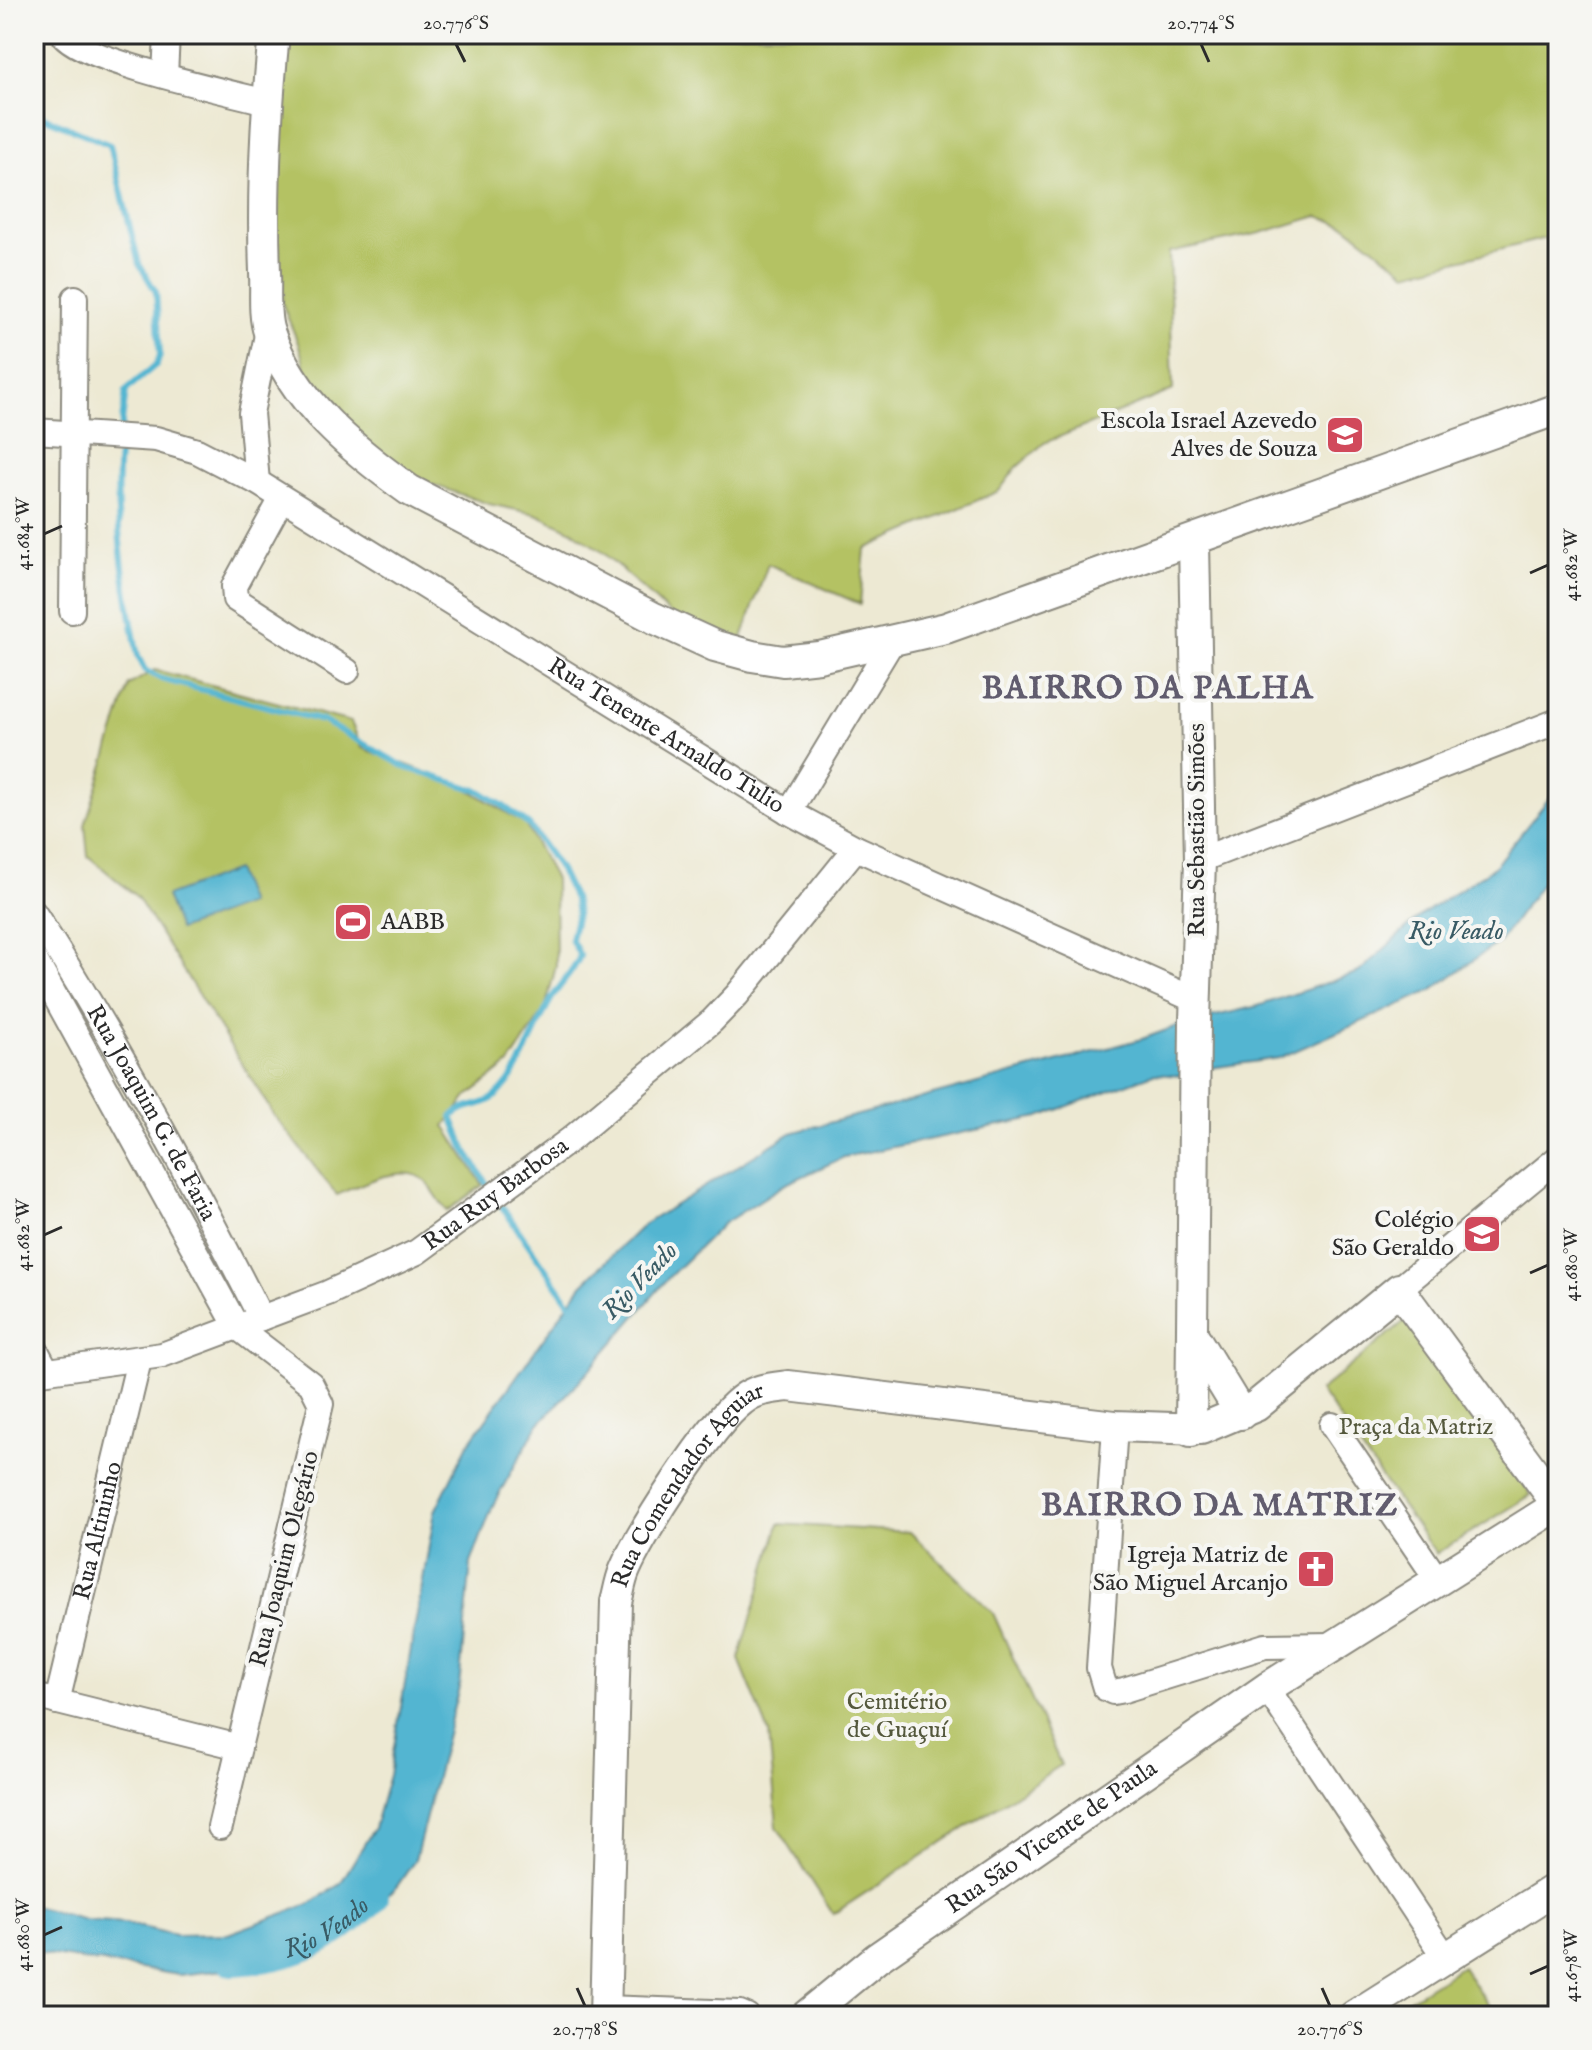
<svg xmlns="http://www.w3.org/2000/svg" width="1592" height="2050" viewBox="0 0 1592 2050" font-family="'IM FELL English',serif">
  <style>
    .green { fill: #b4c264; stroke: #707648; stroke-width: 2 }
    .water { fill: #52b5d1; stroke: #3e707e; stroke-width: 2 }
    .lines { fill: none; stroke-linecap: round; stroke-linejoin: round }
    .stream { stroke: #52b5d1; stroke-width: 6 }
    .river { stroke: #52b5d1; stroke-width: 36 }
    .minor-casing { stroke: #8c8a7f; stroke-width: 28 }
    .tertiary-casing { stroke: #8c8a7f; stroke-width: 34 }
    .minor { stroke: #fff; stroke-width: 24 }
    .tertiary { stroke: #fff; stroke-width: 30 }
    .ticks { fill: none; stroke: #2b2b2b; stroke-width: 3 }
    .labels { text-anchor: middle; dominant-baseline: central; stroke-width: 8; stroke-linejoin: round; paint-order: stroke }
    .poi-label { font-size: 24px; fill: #2b2b2b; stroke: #f6f6f2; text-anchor: end }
    .street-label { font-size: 24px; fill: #2b2b2b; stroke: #f6f6f2 }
    .park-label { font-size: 24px; fill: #54583c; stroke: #f6f6f2 }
    .water-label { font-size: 26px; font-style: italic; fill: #395b65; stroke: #f6f6f2 }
    .district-label { font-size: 32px; font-weight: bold; letter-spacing: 2px; fill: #615c6e; stroke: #f6f6f2 }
    .neatline { fill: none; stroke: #2b2b2b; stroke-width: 3 }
    .ticks-label { font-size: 20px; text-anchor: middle; fill: #2b2b2b }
  </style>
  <rect width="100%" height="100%" fill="#f6f6f2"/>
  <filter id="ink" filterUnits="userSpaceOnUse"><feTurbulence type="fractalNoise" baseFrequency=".0125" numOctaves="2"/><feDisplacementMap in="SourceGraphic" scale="16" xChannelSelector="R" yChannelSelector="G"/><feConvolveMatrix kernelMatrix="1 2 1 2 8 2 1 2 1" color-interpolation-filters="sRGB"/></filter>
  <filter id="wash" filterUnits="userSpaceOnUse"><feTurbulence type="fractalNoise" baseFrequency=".006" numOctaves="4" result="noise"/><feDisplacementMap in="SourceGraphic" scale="32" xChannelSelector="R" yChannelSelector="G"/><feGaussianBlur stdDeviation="1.8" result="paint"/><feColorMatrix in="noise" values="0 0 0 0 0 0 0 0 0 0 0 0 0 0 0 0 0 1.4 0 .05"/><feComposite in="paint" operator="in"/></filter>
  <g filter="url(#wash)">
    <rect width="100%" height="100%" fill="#ede9d3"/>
    <g class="green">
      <path d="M 289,34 L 1558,34 L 1558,235 L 1407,273 L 1346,226 L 1318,216 L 1261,233 L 1169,252 L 1173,390 L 1044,443 L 1016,468 L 999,491 L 865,549 L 860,604 L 768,564 L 737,652 L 670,614 L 605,554 L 573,531 L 536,514 L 489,504 L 378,466 L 305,381 C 306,345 282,316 276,281 C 262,201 281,114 289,34 Z"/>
      <path d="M 155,670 L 351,722 L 362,748 L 463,786 L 525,824 L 555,879 L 556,966 L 545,1009 L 509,1064 L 468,1096 L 445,1126 L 483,1185 L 447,1211 C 440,1202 433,1189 425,1181 C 406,1161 357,1186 337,1195 L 274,1115 L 137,897 L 88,856 L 85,825 L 129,685 Z"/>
      <polygon points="1407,1319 1459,1387 1531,1495 1436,1554 1320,1391"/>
      <polygon points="779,1524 910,1532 993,1613 1061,1765 833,1914 777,1827 769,1733 739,1659"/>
      <polygon points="1462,1966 1495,2016 1383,2016"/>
    </g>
    <g class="water">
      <polygon points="1558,787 1558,860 1500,941 1431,991 1279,1058 1210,1068 1211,1017 1258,1006 1359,972 1420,916 1494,867"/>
      <polygon points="236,870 249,904 179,930 166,896"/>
      <polygon points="1180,1025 1181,1076 1153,1074 1039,1117 844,1157 784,1185 723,1224 669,1277 587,1373 537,1426 494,1503 471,1563 459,1687 415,1860 395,1889 346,1923 250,1965 224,1970 179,1975 34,1952 34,1906 85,1920 125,1923 175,1935 228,1934 309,1904 340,1884 374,1828 389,1775 435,1511 467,1446 582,1285 643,1225 791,1133 1142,1039"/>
    </g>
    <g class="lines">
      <g class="stream">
        <polyline points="34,113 110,145 139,264 156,292 160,355 157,364 126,390 121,430"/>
        <path d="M 120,441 C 112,514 124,584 138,656 L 145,670 L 161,679 L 323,721 L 407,768 L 480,791 L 502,805 L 529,825 L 559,868 L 575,901 L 577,914 L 571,939 L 580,956 C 573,973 561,983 552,998 C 533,1030 524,1070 496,1096 C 483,1108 462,1104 452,1117 L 464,1147 L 490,1189"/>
        <polyline points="496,1198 572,1307"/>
      </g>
      <path class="river" id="s1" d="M 233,1958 C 294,1954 328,1939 371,1896"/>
    </g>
  </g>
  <g filter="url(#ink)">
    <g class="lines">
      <g class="minor-casing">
        <g id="minor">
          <path d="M 63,34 C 80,60 231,93 267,102"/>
          <polyline points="165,76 167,34"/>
          <path id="s2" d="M 34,431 L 156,439 L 197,451 L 257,482 L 789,812 L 856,848 L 1195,1000"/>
          <polyline points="257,482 251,413 268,330"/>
          <polyline points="281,500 234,586 235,599 347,671"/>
          <polyline points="72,611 75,298"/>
          <polyline points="789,812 891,643"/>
          <polyline points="1200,860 1558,721"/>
          <path id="s3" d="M 34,913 C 118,1043 191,1180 261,1318"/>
          <polyline points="34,958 237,1327 311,1384 321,1404 220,1827"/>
          <polyline points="1399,1289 1558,1158"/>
          <polyline points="34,1347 47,1371"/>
          <path id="s4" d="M 34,1373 L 162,1355 L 328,1293 L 417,1252 L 571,1139 L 712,1021 L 737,995 L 856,848"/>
          <polyline points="1332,1425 1437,1579"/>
          <polyline points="1115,1426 1099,1668 1105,1688 1113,1692 1124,1690 1265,1646 1332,1645"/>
          <polyline points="1267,1688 1446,1958"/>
          <polyline points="34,1696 239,1747"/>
          <path id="s5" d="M 57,1702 L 139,1360"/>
          <polyline points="605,2008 740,2013 747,2016"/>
        </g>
      </g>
      <g class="tertiary-casing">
        <g id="tertiary">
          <path d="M 274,34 C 266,113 262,192 265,272 C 266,290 263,315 269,332 C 292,400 353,450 409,490 L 654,618 L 715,646 L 752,656 L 783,661 L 819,657 L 946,628 L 1558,409"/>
          <polyline points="1193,1335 1241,1414"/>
          <polyline points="1191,1431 1195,1021 1200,860 1194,542"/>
          <path id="s6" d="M 605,2016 L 616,1602 C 619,1592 620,1582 624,1572 C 639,1535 711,1423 742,1400 C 755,1389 772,1388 788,1386 L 1115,1426 L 1201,1429 L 1256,1406 L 1399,1289 L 1558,1505"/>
          <path id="s7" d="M 806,2016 L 877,1958 L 1267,1688 L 1558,1505"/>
          <polyline points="1354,2016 1558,1887"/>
        </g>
      </g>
      <use href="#minor" class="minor"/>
      <use href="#tertiary" class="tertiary"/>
    </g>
  </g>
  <path class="ticks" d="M 456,44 L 465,62M 1201,44 L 1209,62M 44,534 L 62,526M 1530,573 L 1548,565M 44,1235 L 62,1227M 1530,1273 L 1548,1265M 44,1935 L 62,1927M 1530,1974 L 1548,1966M 577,1988 L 585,2006M 1322,1988 L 1330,2006"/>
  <defs>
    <g id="school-square" transform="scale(2)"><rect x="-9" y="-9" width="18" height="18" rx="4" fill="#d1495b" stroke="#f6f6f2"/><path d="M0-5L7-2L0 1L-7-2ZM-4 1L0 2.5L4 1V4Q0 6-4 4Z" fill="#fff"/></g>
    <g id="stadium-square" transform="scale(2)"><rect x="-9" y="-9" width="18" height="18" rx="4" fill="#d1495b" stroke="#f6f6f2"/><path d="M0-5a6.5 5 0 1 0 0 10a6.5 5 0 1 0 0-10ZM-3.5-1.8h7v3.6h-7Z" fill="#fff"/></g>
    <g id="church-square" transform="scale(2)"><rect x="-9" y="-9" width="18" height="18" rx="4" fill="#d1495b" stroke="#f6f6f2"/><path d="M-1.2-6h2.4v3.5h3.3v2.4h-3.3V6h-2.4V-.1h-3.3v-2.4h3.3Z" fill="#fff"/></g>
  </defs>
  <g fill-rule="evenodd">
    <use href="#school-square" x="1345" y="435"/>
    <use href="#stadium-square" x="353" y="922"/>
    <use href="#school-square" x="1482" y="1234"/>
    <use href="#church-square" x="1316" y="1569"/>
  </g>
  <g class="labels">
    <g class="poi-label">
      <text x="1317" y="421">Escola Israel Azevedo<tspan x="1317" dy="28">Alves de Souza</tspan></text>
      <text x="381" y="922" text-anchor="start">AABB</text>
      <text x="1454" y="1220">Colégio<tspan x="1454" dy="28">São Geraldo</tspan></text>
      <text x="1288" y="1555">Igreja Matriz de<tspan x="1288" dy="28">São Miguel Arcanjo</tspan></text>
    </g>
    <g class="street-label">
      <text stroke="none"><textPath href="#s2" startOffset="714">Rua Tenente Arnaldo Tulio</textPath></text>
      <text transform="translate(1197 830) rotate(-90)">Rua Sebastião Simões</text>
      <text stroke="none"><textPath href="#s3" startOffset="232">Rua Joaquim G. de Faria</textPath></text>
      <text stroke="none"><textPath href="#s4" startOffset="502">Rua Ruy Barbosa</textPath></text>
      <text stroke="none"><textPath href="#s6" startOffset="554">Rua Comendador Aguiar</textPath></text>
      <text stroke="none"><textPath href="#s5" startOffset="176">Rua Altininho</textPath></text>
      <text transform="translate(285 1559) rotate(-76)">Rua Joaquim Olegário</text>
      <text stroke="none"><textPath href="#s7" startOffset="304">Rua São Vicente de Paula</textPath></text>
    </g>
    <g class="park-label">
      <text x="1416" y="1427">Praça da Matriz</text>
      <text x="897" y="1702">Cemitério<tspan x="897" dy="28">de Guaçuí</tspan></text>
    </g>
    <g class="water-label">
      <text x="1456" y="931">Rio Veado</text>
      <text transform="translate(640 1281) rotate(-46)">Rio Veado</text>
      <text stroke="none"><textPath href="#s1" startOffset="100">Rio Veado</textPath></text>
    </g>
    <g class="district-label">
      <text x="1148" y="689">BAIRRO DA PALHA</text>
      <text x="1220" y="1506">BAIRRO DA MATRIZ</text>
    </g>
  </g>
  <rect width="1592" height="2050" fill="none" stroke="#f6f6f2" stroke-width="88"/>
  <rect x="44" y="44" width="1504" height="1962" class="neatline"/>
  <g class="ticks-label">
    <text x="456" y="29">20.776°S</text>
    <text x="1201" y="29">20.774°S</text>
    <text transform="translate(22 534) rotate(-90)" y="7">41.684°W</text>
    <text transform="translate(1570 565) rotate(-90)" y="7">41.682°W</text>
    <text transform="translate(22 1235) rotate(-90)" y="7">41.682°W</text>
    <text transform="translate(1570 1265) rotate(-90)" y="7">41.680°W</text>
    <text transform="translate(22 1935) rotate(-90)" y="7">41.680°W</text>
    <text transform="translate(1570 1966) rotate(-90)" y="7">41.678°W</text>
    <text x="585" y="2035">20.778°S</text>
    <text x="1330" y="2035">20.776°S</text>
  </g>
</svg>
